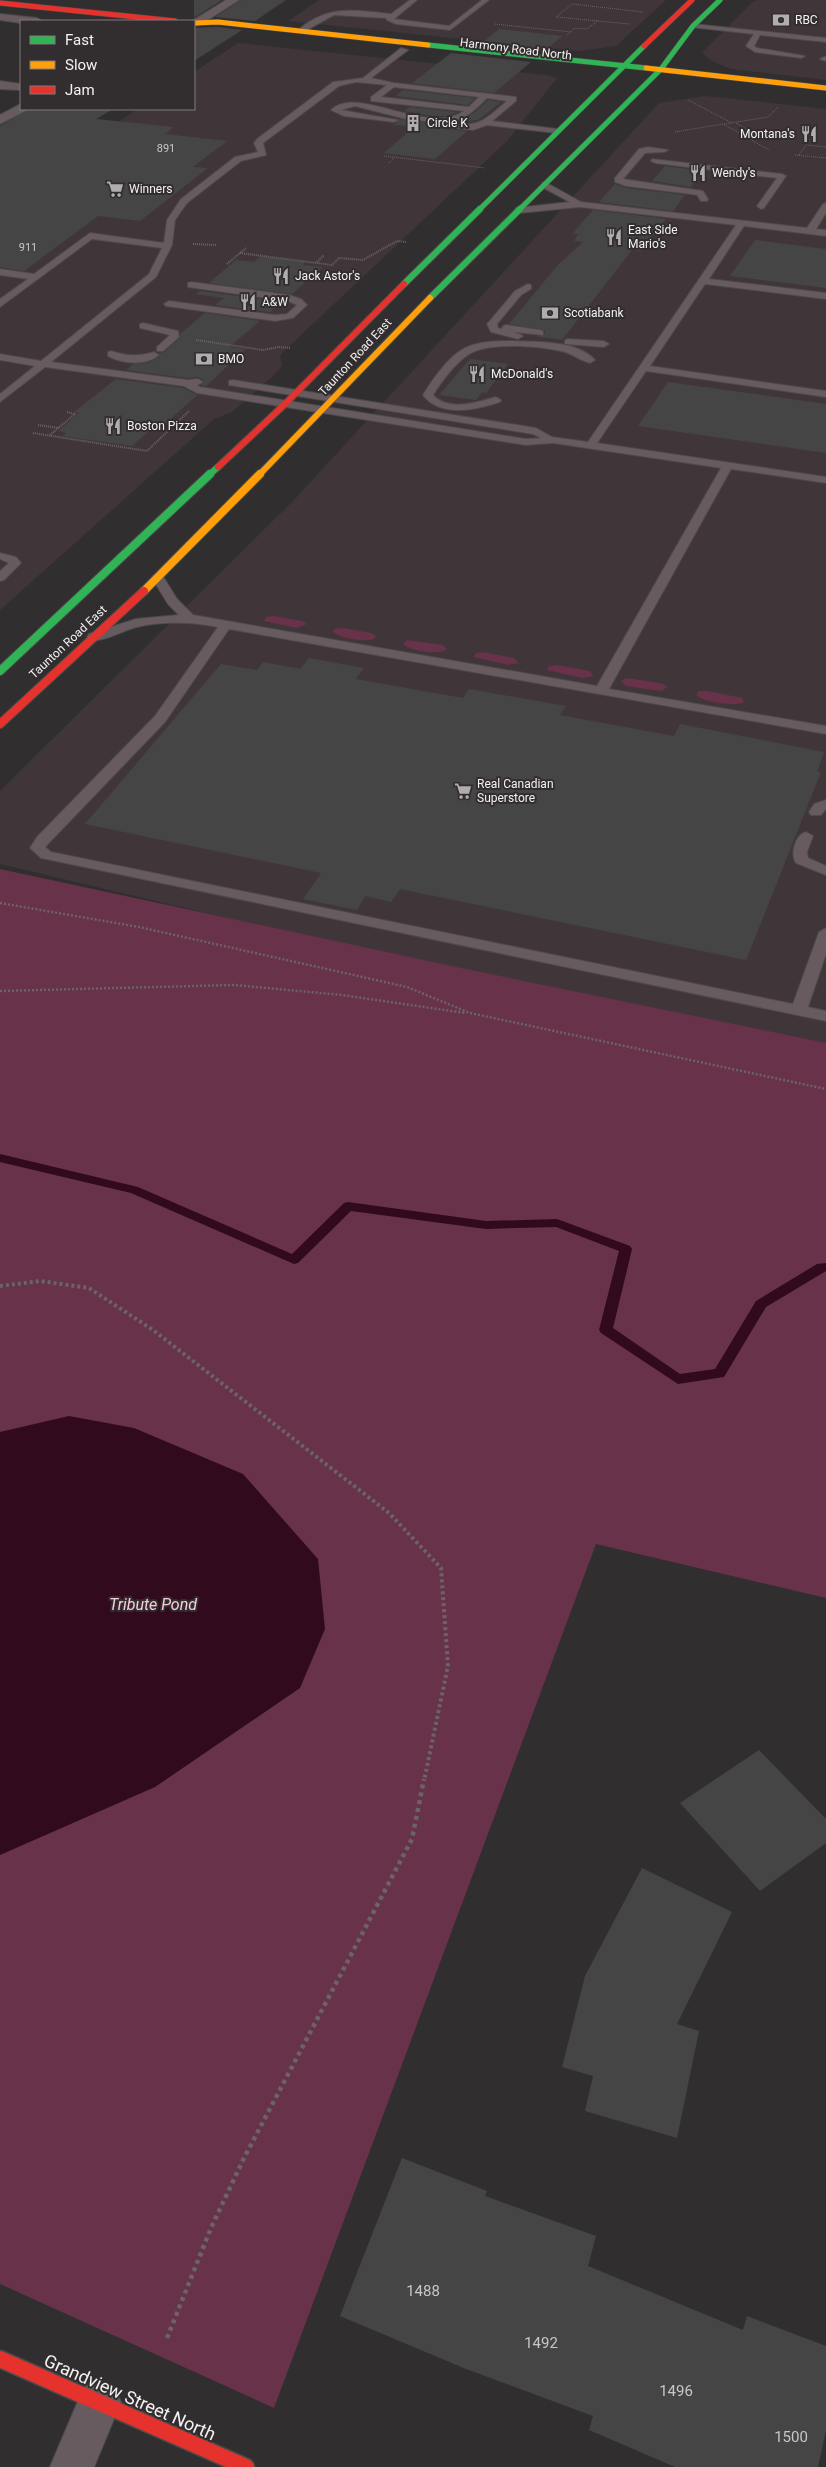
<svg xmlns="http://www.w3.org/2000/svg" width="826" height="2467" viewBox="0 0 826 2467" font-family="Roboto,sans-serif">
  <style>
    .built { fill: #40363a }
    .green { fill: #67324a }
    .water { fill: #310a1e }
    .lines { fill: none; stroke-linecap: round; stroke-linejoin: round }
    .stream { fill: #310a1e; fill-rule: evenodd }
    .building { fill: #464545 }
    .lane-casing { stroke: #4b4a4a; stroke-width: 2 }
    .street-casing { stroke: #4b4a4a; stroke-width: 2 }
    .fast-far2-casing { stroke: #4b4a4a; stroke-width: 6 }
    .fast-far1-casing { stroke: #4b4a4a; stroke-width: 8 }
    .fast-casing { stroke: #4b4a4a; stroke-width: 10 }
    .slow-far2-casing { stroke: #4b4a4a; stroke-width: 6 }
    .slow-far1-casing { stroke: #4b4a4a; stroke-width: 8 }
    .slow-casing { stroke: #4b4a4a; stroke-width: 10 }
    .jam-far3-casing { stroke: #4b4a4a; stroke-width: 6 }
    .jam-far2-casing { stroke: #4b4a4a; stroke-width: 8 }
    .jam-far1-casing { stroke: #4b4a4a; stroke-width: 10 }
    .jam-casing { stroke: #4b4a4a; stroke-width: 19 }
    .path-far4 { stroke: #6b6466; stroke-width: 1; stroke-dasharray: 1 1; stroke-linecap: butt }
    .path-far3 { stroke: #6b6466; stroke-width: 2; stroke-dasharray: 1 1; stroke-linecap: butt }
    .path-far2 { stroke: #6b6466; stroke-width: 2.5; stroke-dasharray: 2 2; stroke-linecap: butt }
    .path-far1 { stroke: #6b6466; stroke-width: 4; stroke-dasharray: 3 3; stroke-linecap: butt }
    .path { stroke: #6b6466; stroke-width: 4.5; stroke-dasharray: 4 4; stroke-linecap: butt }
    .lane { fill: #675b60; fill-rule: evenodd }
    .street { fill: #675b60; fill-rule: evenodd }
    .fast-far2 { stroke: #30b455; stroke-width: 5 }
    .fast-far1 { stroke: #30b455; stroke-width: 6 }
    .fast { stroke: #30b455; stroke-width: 8 }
    .slow-far2 { stroke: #ff9f0a; stroke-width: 5 }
    .slow-far1 { stroke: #ff9f0a; stroke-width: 6 }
    .slow { stroke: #ff9f0a; stroke-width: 8 }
    .jam-far3 { stroke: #e5322d; stroke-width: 5 }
    .jam-far2 { stroke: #e5322d; stroke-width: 6 }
    .jam-far1 { stroke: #e5322d; stroke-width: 8 }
    .jam { stroke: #e5322d; stroke-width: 16 }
    .labels { text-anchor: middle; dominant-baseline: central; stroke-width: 4; stroke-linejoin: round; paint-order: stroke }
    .far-number-label { font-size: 11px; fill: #c8c6c7 }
    .far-poi-label { font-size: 12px; fill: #f4f1f2; stroke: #322d2f; text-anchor: start }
    .far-street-label { font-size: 12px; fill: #f4f1f2; stroke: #322d2f }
    .near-number-label { font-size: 15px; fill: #c8c6c7 }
    .water-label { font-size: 16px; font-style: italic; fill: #fccbde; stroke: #322d2f }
    .near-street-label { font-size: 18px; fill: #f4f1f2; stroke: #322d2f }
  </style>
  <rect width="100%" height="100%" fill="#312e2f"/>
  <g class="built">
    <polygon points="319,0 666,0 616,46 578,51 288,21"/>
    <polygon points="758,0 826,0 826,80 731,69 712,61 702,53 754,1"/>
    <polygon points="238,43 546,75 557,78 507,141 282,353 280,357 282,366 271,378 232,412 214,419 0,610 0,199 138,109 194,109 194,72"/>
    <polygon points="705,96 826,109 826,1060 0,864 0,791 294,500 659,103"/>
  </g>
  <g class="green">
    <polygon points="273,616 302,621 307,624 297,628 264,621 266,617"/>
    <path d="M 343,628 L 371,633 L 376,636 L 374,639 C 364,642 341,639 333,632 L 334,629 Z"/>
    <path d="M 407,640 L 443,645 L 447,649 C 439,656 411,651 403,644 Z"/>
    <polygon points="483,652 514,658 519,663 508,665 474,657 476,653"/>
    <polygon points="557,665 590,671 593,676 582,678 547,670 549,666"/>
    <polygon points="626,678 661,683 668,687 661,691 626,686 621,681"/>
    <path d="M 699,691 L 707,691 L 742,698 L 744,702 C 736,707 702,702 696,695 Z"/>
    <polygon points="0,869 461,968 826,1043 826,1598 596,1544 274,2408 0,2284"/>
  </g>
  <polygon class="water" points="69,1416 134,1428 243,1474 318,1559 325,1629 300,1688 155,1787 0,1855 0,1432"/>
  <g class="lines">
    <polygon class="stream" points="0,1154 138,1187 292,1254 344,1203 348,1202 486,1221 557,1219 630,1246 632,1249 613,1328 680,1374 715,1369 756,1301 817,1264 826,1263 826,1271 766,1307 724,1377 678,1384 601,1333 599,1330 619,1251 556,1227 486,1229 351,1211 298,1263 294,1264 131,1193 0,1162"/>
  </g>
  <g class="building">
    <polygon points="194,0 222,0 194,18"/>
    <polygon points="241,0 286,0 255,21 215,17"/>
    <polygon points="218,27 242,30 194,61 194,28"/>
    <polygon points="499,29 562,36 543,52 463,43 465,41 482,43"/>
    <polygon points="451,53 531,62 494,93 412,83"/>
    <polygon points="403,90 475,98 468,105 396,96"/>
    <polygon points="488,100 501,102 478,120 457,122 474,113"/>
    <polygon points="410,107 457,112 448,116 432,116 404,111"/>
    <polygon points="29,109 113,109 96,119 174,127 165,134 227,141 193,167 208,168 140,221 98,216 24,271 0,267 0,126"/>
    <polygon points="400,119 437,124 443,129 467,131 435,159 384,153 414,127 389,124 395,124"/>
    <polygon points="665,166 704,171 691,187 652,181"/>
    <polygon points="615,184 626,188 685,195 673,211 599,202"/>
    <polygon points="593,210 666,219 641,251 632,250 562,340 534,336 544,336 545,330 509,324 557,266 583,242 574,241 578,234 573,233"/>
    <polygon points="755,240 826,249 826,288 730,276"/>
    <polygon points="261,256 305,262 303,265 323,267 292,294 209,283 236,260 254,262"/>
    <polygon points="200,291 282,302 270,312 215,305 224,298 196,294"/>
    <polygon points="205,313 260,321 229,347 246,349 206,386 201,385 205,381 198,377 187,378 126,370 133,364 148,363 160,357 159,353 164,352 180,338 180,334"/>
    <polygon points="470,359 508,364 486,393 482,392 476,400 439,395"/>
    <polygon points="116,379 183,388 197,395 156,432 149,431 132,446 63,436 66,433 58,431 79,413 74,412"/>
    <polygon points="668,382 826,404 826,453 638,426"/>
    <polygon points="309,658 364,668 356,679 463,698 469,689 566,706 560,715 674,736 680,724 824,752 817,772 821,772 746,960 400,889 391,902 365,896 357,910 303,899 321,873 85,824 221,664 257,670 263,662 300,669"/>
    <polygon points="759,1750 826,1819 826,1843 760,1891 680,1803"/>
    <polygon points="642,1868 732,1912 677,2024 699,2031 677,2138 585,2111 593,2076 562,2067 585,1976"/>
    <polygon points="402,2158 487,2191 485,2196 596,2236 588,2266 743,2330 747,2316 826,2346 826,2430 818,2467 675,2467 589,2430 593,2416 466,2369 340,2316"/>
  </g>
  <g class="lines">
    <g class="lane-casing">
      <g id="lane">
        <path d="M 410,0 L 417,0 L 394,19 L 449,26 L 482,0 L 489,0 L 450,30 L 396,24 L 387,20 L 386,18 L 334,15 L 303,32 L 297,31 C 328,4 354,10 391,14 Z"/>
        <polygon points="693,24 826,38 826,42 760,35 754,46 757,48 805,56 801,58 755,52 746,46 754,34 691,27"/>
        <path d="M 401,48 L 408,50 L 371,78 L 394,83 L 516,97 L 516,101 L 492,121 L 557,129 L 561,131 L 557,133 L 487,125 L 473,130 L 443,127 L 439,125 L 443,123 L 406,119 L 355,106 L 341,110 L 398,120 L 394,122 L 344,116 L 331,110 C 358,84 427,137 464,111 L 371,101 L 371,97 L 387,85 L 356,82 L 339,86 L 263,143 L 266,155 L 241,161 L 187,203 L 175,220 L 172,245 L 156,277 L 51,362 L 187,380 L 198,379 L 203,382 L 197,385 L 200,387 L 526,439 L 541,438 L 533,434 L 229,385 L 229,381 L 233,380 L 536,428 L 552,437 L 588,442 L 736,225 L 580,207 L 519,213 L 515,210 L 516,208 L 570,202 L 542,187 L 542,183 L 545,182 L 581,202 L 807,228 L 823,204 L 826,203 L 826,213 L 816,229 L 826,230 L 826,236 L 744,226 L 709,279 L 826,293 L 826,299 L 705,284 L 650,366 L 826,391 L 826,397 L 646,371 L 597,443 L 826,477 L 826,483 L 731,469 L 609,689 L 826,726 L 826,734 L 229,629 L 165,722 L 45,847 L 51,852 L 793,1004 L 819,932 L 826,928 L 826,954 L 808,1007 L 826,1011 L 826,1021 L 46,859 L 41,858 L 30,848 L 37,837 L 155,716 L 218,627 C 191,622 163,621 137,627 C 123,630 103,643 89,640 L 87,637 L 89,634 L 136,619 L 179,615 L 168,604 L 152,578 L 154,575 L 162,575 L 177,599 L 193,615 L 597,686 L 721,468 L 553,443 L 526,445 L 197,393 L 184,386 L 45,367 L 0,402 L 0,394 L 35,366 L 0,360 L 0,354 L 41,361 L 149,274 L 162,248 L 92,239 L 0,307 L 0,299 L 28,279 L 0,275 L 0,269 L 34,274 L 90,233 L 164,243 L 167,220 L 181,199 L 235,157 L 258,152 L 254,143 L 257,139 L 333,82 L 363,78 ZM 394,87 L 479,97 L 469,107 L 381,97 ZM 487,98 L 507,101 C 479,125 480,126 443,123 C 464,121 473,112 487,98 Z"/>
        <polygon points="824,57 826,57 826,61 820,59"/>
        <polygon points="648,147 668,150 664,152 645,153 623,179 703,191 708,199 707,201 701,201 697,195 691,194 626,186 615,182 615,178 639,149"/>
        <polygon points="652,159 782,174 786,176 764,208 761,209 757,206 777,178 655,163 651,161"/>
        <polygon points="191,282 289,295 301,299 307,305 293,318 275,321 166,306 164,304 169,301 275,315 287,314 297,305 288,301 188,287 188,283"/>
        <polygon points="528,284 531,285 531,289 521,295 497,324 498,328 502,329 503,326 506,325 540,330 543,331 543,335 514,332 523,336 518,339 491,332 487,324 489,322 515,291"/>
        <polygon points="143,323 178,331 179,337 163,351 157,351 157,347 170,335 140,328 140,324"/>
        <polygon points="568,339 604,341 609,344 604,347 565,344 565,340"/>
        <path d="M 512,341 C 537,342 577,340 595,360 L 590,363 C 581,361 574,355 565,352 C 542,346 494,342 473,352 C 458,359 442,381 433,395 C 449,412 477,402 496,397 L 501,400 L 500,402 C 476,410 440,418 423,395 C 432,380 449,356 465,348 C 479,341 497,341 512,341 Z"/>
        <path d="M 111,351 C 127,356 137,357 154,352 L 159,355 C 147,366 121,364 108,356 L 108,352 Z"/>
        <polygon points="0,553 16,557 21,563 4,580 0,581 0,571 9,563 0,559"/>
        <polygon points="826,800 826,809 821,815 811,815 809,812 814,804"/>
        <path d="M 806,832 L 813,836 L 807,852 L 808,858 L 826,866 L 826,875 L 796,863 C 790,854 795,835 806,832 Z"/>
      </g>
    </g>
    <g class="street-casing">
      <g id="street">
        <polygon points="226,0 239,0 200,25 194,26 192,21"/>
        <polygon points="0,14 37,18 42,21 21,23 0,20"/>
        <polygon points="0,81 21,84 21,90 0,89"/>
        <polygon points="21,104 21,109 27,109 25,111 0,124 0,115"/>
        <polygon points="99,2380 114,2387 121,2402 94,2467 50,2467 84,2387"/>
      </g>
    </g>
    <g class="fast-far2-casing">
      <g id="fast-far2">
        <polyline points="428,45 646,68"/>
        <polyline points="479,210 644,46"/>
        <polyline points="519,210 661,69 693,26 720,0"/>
      </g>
    </g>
    <g class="fast-far1-casing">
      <g id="fast-far1">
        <polyline points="404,284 480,209"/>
        <polyline points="430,298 520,209"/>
        <polyline points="209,475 218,467"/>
      </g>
    </g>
    <g class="fast-casing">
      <polyline id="fast" points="0,671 210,474"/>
    </g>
    <g class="slow-far2-casing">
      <g id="slow-far2">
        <polyline points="194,23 218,22 428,45"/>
        <polyline points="646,68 826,88"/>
      </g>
    </g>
    <g class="slow-far1-casing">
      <polyline id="slow-far1" points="259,475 430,298"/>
    </g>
    <g class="slow-casing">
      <polyline id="slow" points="144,591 260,474"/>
    </g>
    <g class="jam-far3-casing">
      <g id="jam-far3">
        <polyline points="0,3 175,21"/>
        <polyline points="644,46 692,0"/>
      </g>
    </g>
    <g class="jam-far2-casing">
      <polyline id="jam-far2" points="218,467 285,404 404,284"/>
    </g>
    <g class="jam-far1-casing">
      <polyline id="jam-far1" points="0,724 144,591"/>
    </g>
    <g class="jam-casing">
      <polyline id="jam" points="0,2359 246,2467"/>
    </g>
    <g class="path-far4">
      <polyline points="597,21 556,17 572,4 643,12"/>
      <polyline points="495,24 571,32"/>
      <polyline points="567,35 575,28 587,29 597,21 630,24"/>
      <polyline points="688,100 732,123"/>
      <polyline points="736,123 752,132 749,137"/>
      <polyline points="724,124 768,117 778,107"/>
      <polyline points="675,132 723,124 769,150"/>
      <polyline points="795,155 826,158"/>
      <polyline points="799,155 806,145 826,147"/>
      <polyline points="384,156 485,168"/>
      <polyline points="389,163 394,158"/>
    </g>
    <g class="path-far3">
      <polyline points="193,244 217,245"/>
      <polyline points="240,253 332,265 339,258 363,260 397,241 406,242"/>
      <polyline points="317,262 324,255"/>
      <polyline points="227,264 246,248"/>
      <polyline points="196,340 263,350 279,347 291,348"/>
      <polyline points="38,425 59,428"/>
      <polyline points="33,433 147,451 189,411"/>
      <polyline points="50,435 75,414 67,412"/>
    </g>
    <g class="path-far2">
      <polyline points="0,903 139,927 407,987 470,1013 826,1089"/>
      <polyline points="0,991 234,985 342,995 465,1013"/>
    </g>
    <polyline class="path-far1" points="0,1286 40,1281 89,1288 153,1330 389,1513 441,1568 448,1666 424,1781"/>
    <polyline class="path" points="167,2338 211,2228 244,2158 412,1839 424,1779"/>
    <use href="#lane" class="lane"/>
    <use href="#street" class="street"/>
    <use href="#fast-far2" class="fast-far2"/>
    <use href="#fast-far1" class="fast-far1"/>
    <use href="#fast" class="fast"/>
    <use href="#slow-far2" class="slow-far2"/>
    <use href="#slow-far1" class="slow-far1"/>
    <use href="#slow" class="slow"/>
    <use href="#jam-far3" class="jam-far3"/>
    <use href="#jam-far2" class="jam-far2"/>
    <use href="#jam-far1" class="jam-far1"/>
    <use href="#jam" class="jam"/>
  </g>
  <defs>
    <g id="bank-bare" transform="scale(1.35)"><path d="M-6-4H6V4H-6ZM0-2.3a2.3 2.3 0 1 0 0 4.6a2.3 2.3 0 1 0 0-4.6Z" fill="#b0adae" stroke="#322d2f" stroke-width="2.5" paint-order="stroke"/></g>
    <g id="building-bare" transform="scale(1.35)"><path d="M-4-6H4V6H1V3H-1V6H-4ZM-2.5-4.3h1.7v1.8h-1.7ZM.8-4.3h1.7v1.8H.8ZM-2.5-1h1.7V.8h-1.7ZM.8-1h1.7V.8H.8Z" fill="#b0adae" stroke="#322d2f" stroke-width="2.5" paint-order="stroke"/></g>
    <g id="restaurant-bare" transform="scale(1.35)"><path d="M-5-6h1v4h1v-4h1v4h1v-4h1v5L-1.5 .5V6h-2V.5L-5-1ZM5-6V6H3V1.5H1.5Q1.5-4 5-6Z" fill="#b0adae" stroke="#322d2f" stroke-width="2.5" paint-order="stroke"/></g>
    <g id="supermarket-bare" transform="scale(1.35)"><path d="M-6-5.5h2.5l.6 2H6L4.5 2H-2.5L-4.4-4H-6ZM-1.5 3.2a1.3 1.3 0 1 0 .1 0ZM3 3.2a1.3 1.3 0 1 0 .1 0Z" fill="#b0adae" stroke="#322d2f" stroke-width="2.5" paint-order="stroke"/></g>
  </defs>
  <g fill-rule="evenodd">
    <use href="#bank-bare" x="781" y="20"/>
    <use href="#building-bare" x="413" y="123"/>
    <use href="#restaurant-bare" x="809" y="134"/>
    <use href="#restaurant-bare" x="698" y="173"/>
    <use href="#supermarket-bare" x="115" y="189"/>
    <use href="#restaurant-bare" x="614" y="237"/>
    <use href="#restaurant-bare" x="281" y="276"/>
    <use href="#restaurant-bare" x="248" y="302"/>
    <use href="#bank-bare" x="550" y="313"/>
    <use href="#bank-bare" x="204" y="359"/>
    <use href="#restaurant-bare" x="477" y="374"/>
    <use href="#restaurant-bare" x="113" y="426"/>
    <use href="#supermarket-bare" x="463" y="791"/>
  </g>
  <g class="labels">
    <g class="far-number-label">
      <text x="166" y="148">891</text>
      <text x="28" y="247">911</text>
    </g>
    <g class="far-poi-label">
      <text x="795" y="20">RBC</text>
      <text x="427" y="123">Circle K</text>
      <text x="795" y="134" text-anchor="end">Montana's</text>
      <text x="712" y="173">Wendy's</text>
      <text x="129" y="189">Winners</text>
      <text x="628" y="230">East Side<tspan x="628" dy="14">Mario's</tspan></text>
      <text x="295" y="276">Jack Astor's</text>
      <text x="262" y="302">A&amp;W</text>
      <text x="564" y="313">Scotiabank</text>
      <text x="218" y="359">BMO</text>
      <text x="491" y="374">McDonald's</text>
      <text x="127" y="426">Boston Pizza</text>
      <text x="477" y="784">Real Canadian<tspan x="477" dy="14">Superstore</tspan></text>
    </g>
    <g class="far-street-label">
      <text transform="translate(516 49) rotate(7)">Harmony Road North</text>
      <text transform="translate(355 357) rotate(-47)">Taunton Road East</text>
      <text transform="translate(68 642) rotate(-43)">Taunton Road East</text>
    </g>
    <g class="near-number-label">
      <text x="423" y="2291">1488</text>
      <text x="541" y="2343">1492</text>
      <text x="676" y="2391">1496</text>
      <text x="791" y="2437">1500</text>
    </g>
    <g class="water-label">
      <text x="153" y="1604">Tribute Pond</text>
    </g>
    <g class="near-street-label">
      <text transform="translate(130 2397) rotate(24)">Grandview Street North</text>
    </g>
  </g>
  <rect x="20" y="20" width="175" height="90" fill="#322d2f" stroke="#807b7d"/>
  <rect x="30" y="36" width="25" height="8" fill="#30b455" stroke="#807b7d"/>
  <text x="65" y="45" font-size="15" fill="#f4f1f2">Fast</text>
  <rect x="30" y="61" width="25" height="8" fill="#ff9f0a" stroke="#807b7d"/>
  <text x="65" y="70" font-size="15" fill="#f4f1f2">Slow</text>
  <rect x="30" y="86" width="25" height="8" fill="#e5322d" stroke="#807b7d"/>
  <text x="65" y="95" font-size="15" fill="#f4f1f2">Jam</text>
</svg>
